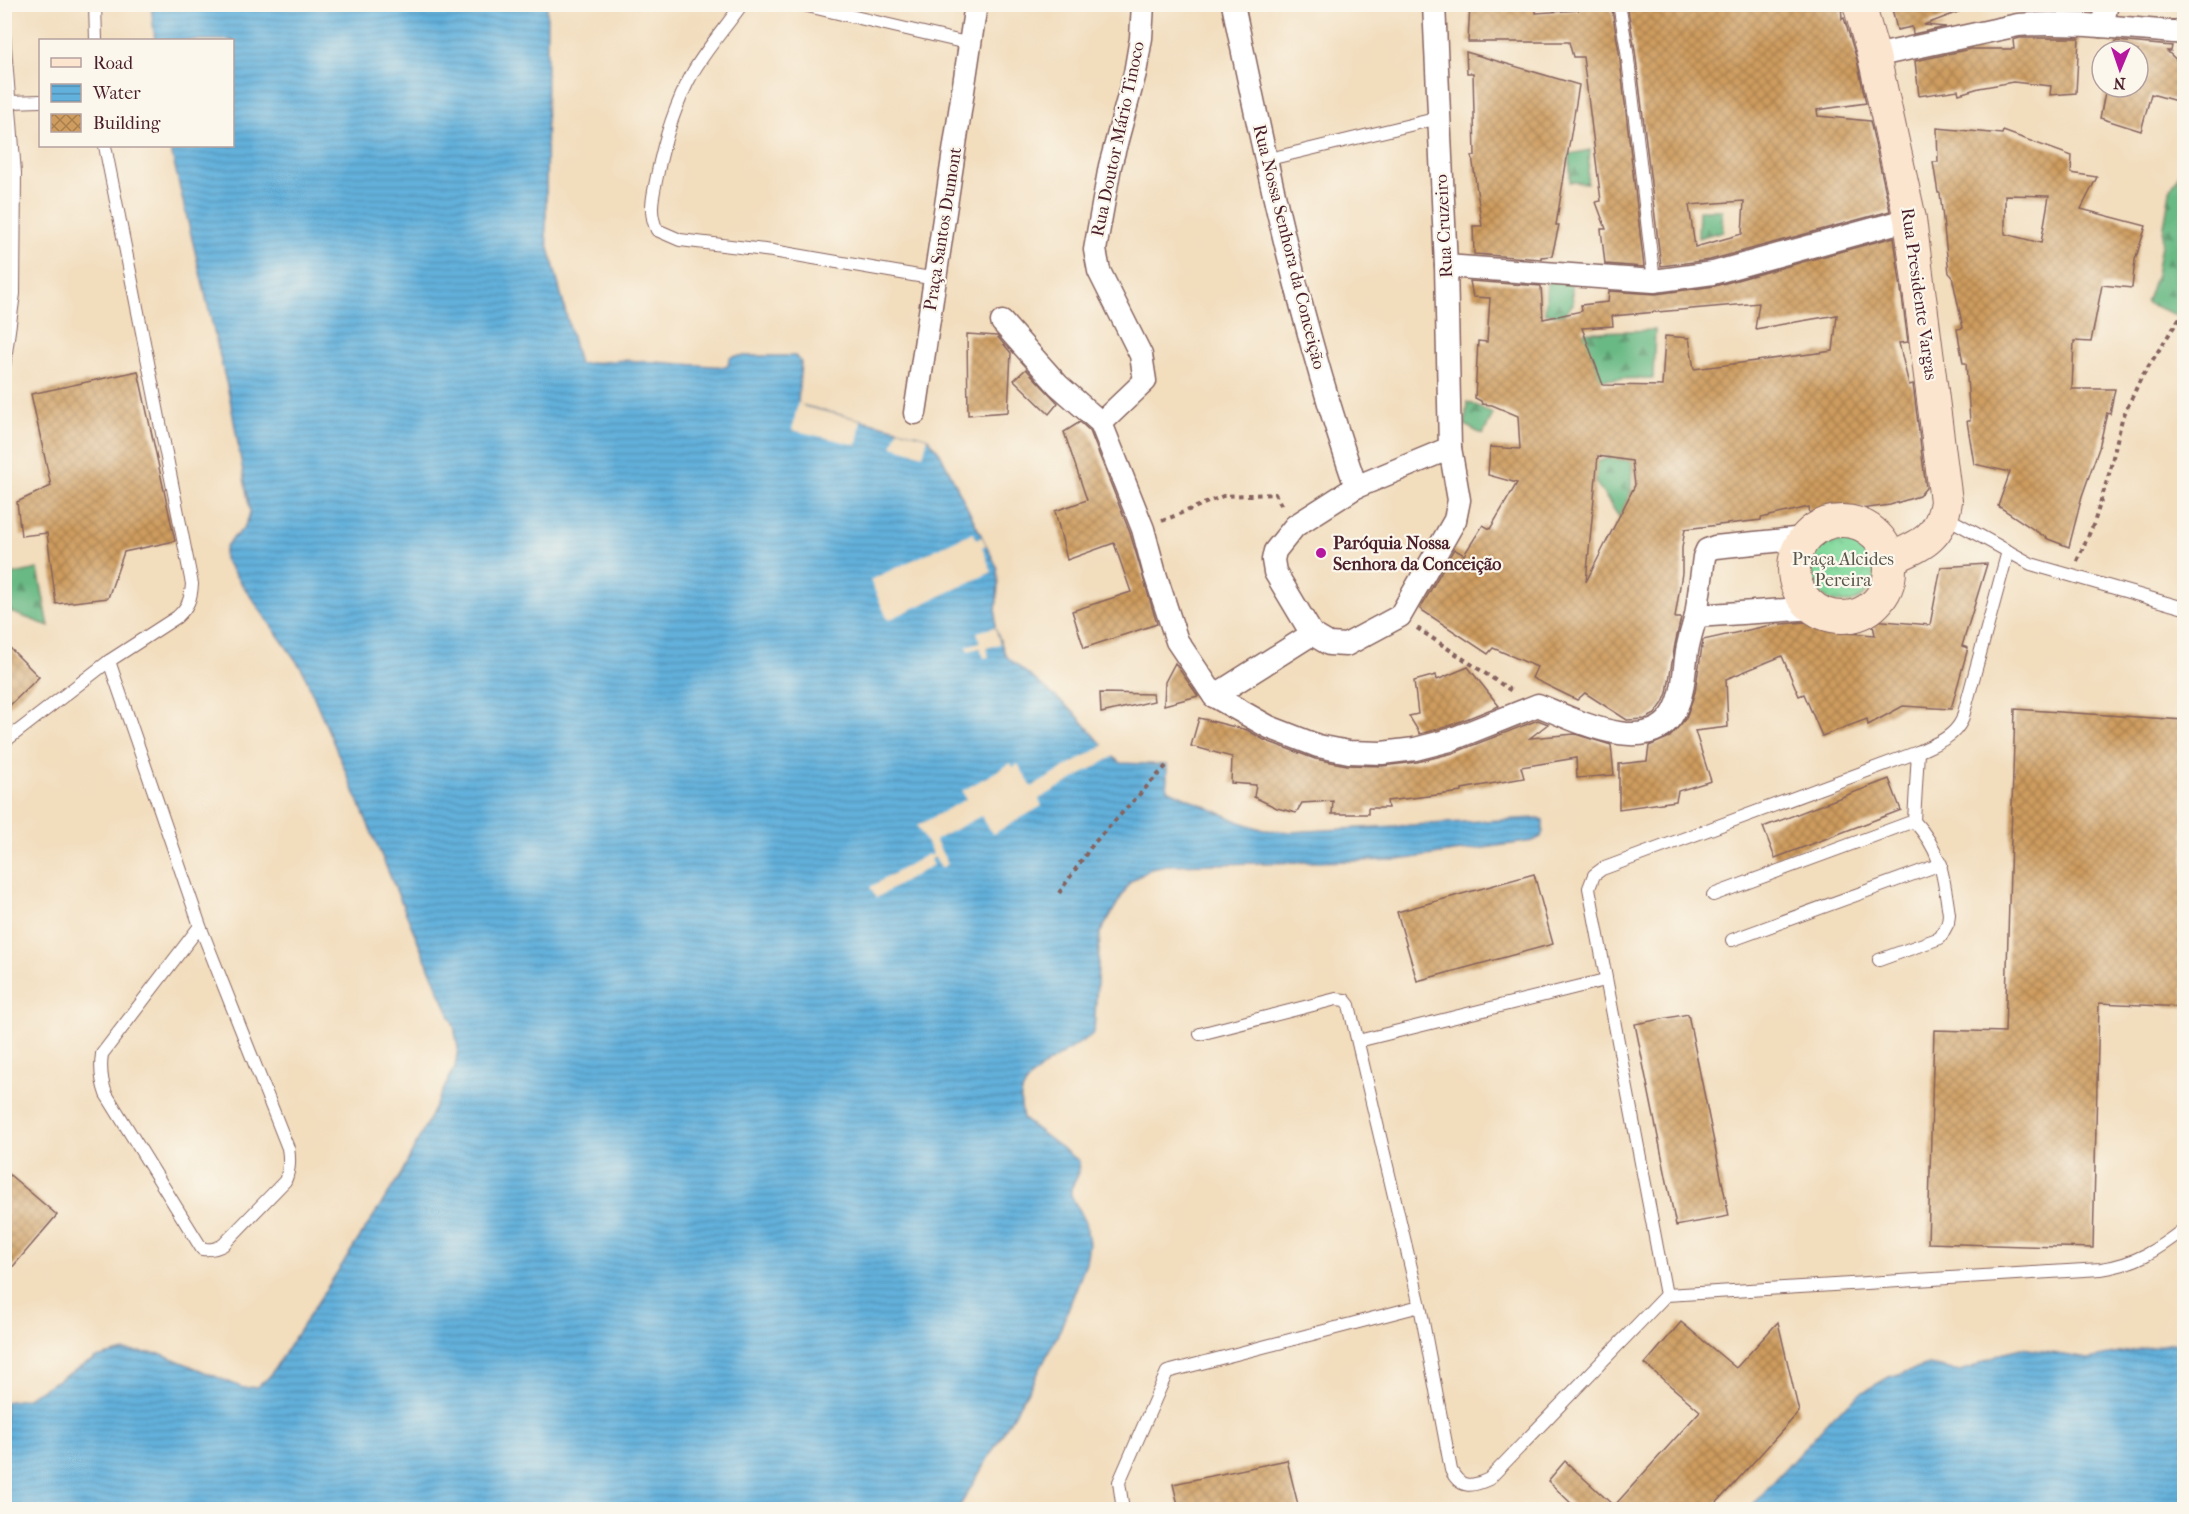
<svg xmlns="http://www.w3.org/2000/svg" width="2189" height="1514" viewBox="0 0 2189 1514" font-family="'IM FELL French Canon',serif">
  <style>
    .forest { fill: url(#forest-firs); stroke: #5a6c58; stroke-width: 1.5 }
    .park { fill: url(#park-crowns); stroke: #667c64; stroke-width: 1.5 }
    .water { fill: url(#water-rules); stroke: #566884; stroke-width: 1.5 }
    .pier { fill: #f2ddbd }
    .building { fill: url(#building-cross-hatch); fill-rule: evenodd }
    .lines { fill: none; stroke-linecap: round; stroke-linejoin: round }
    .lane-casing { stroke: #85625e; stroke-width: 14 }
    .street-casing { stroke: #85625e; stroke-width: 25 }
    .secondary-casing { stroke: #85625e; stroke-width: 34 }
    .path { stroke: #85625e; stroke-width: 4; stroke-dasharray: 4.5 4.5; stroke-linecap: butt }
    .lane { stroke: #fff; stroke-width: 12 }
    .street { stroke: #fff; stroke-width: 22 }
    .secondary { stroke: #fce5cf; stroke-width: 32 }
    .poi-dot { fill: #b5179e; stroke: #fbf7ec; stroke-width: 2 }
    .labels { text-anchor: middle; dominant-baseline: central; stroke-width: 4.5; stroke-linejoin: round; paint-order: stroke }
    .street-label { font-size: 18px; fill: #4a1f2b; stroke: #fbf7ec }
    .poi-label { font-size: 18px; font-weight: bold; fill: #4a1f2b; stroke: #fbf7ec; text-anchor: start }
    .park-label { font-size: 18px; fill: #5b574d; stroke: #fbf7ec }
  </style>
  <defs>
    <pattern id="forest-firs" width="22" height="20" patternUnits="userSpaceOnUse" patternTransform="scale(1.5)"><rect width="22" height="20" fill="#69b984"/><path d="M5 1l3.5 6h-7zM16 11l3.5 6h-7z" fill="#58966c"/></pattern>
    <pattern id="park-crowns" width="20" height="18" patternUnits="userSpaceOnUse" patternTransform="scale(1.5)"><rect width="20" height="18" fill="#82d99d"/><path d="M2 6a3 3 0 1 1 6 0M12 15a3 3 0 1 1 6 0" fill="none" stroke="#72ba87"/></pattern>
    <pattern id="water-rules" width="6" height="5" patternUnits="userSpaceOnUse" patternTransform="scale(1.5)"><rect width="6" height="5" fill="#62b1dc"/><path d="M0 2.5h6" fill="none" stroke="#538fb3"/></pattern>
    <pattern id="building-cross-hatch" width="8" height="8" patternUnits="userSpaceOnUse" patternTransform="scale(1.5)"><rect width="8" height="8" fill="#ce9c5e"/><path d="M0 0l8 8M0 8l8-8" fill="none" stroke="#a97f4e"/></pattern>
  </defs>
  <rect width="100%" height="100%" fill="#fbf7ec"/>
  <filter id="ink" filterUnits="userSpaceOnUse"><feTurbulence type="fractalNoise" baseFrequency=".0167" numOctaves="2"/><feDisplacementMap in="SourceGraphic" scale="12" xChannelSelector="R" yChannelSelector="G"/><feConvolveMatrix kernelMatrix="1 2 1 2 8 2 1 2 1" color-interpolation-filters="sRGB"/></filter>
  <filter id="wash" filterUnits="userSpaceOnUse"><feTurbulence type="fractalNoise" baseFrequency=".008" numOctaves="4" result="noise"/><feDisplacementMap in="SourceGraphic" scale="24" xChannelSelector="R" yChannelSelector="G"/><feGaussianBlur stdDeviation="1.35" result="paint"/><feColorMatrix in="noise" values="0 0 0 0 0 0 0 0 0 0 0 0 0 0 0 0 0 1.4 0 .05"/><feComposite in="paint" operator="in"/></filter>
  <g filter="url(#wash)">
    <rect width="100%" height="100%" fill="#f2ddbd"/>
    <g class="forest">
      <polygon points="1590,150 1587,183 1570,182 1570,154"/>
      <polygon points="2184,164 2184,318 2146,303 2156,274 2170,191"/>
      <polygon points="1699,210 1722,210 1723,231 1698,238"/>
      <polygon points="1547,281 1571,281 1573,304 1563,315 1545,313"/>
      <polygon points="1655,330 1653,378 1574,380 1597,369 1592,355 1565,349 1567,333"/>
      <polygon points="1467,402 1493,414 1483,435 1465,425"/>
      <polygon points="1609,458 1632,461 1631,492 1619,517 1596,483 1595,462"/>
      <polygon points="38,569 49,626 5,610 5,576"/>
    </g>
    <circle class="park" cx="1843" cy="570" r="33"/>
    <g class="water">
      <path d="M 151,5 L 547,5 L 546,236 L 579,364 L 625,360 L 725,367 L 728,366 L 729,359 L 733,356 L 795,356 L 801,362 L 798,402 L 800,405 L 898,429 L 928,438 L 940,453 L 997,567 L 998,585 L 995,627 L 1006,656 L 1075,713 L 1113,757 L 1121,763 L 1167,765 L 1167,789 L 1240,822 L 1264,830 L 1291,832 L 1518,819 L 1538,818 L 1543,820 L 1543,831 L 1541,837 L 1533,841 L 1398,860 L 1166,865 L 1152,868 L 1130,882 L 1100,933 L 1094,1033 C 1075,1049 1025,1070 1021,1096 C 1020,1103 1022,1112 1023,1119 L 1079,1161 L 1078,1175 L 1071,1189 L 1071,1195 L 1086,1224 L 1089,1243 L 1086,1263 L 1060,1330 L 1036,1377 L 958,1509 L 5,1510 L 5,1402 L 25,1399 L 96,1358 L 125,1351 L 162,1354 L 243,1388 L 257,1387 L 269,1377 L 401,1174 L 455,1067 L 458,1048 L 454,1026 L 302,669 L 224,559 C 223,533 245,541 250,511 L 230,399 L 170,146 L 232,146 L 232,40 L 155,40 Z"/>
      <polygon points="2184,1341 2184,1509 1749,1509 1835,1414 1861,1393 1889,1377 1929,1365 1960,1371 1972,1367 2001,1353 2022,1348 2088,1359"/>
    </g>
    <g class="pier">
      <polygon points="798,402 805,407 861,420 857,445 792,430"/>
      <polygon points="898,429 928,438 923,455 892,446"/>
      <polygon points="973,532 977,539 982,537 986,545 982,547 992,572 888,620 870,580"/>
      <polygon points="995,627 1000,644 986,648 989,657 984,658 980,648 968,651 967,646 980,642 977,632"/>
      <polygon points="1106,744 1116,755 1039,799 1042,806 993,834 981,816 935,840 948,864 941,868 934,857 930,860 933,865 876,898 870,887 928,854 930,856 933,854 917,826 966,799 962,791 1011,763 1013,767 1018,764 1032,787"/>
    </g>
    <g id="blocks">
      <g class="building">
        <polygon points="1470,4 1536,4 1536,13 1579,10 1578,4 1611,4 1619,52 1644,267 1605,264 1601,229 1606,229 1596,202 1601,201 1583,57 1573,57 1569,42 1468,42"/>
        <path d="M 1627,4 L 1841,4 L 1842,19 L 1844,18 L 1857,60 L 1866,103 L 1817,110 L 1818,116 L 1870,121 L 1890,211 L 1710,260 L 1661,266 L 1635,50 ZM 1744,201 L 1742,234 L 1695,247 L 1689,205 Z"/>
        <polygon points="1891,4 1974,4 1974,6 1924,25 1946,27 1913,34 1912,27 1897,30"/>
        <polygon points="2020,38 2079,38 2076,93 2050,95 2051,86 2013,82 1979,88 1959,94 1958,90 1919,96 1915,61 1971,49 2014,49 2013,40"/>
        <polygon points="2116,41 2172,46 2171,51 2167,51 2184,67 2184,103 2151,94 2141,131 2100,118 2106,87 2138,87 2138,51 2114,51"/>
        <polygon points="1466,52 1579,85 1556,225 1559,225 1552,256 1541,257 1541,259 1474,254 1473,226 1482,226 1472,156 1475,156 1473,73 1467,73"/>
        <path d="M 1937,128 L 2002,134 L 2003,131 L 2072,156 L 2071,173 L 2097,177 L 2081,209 L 2146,226 L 2135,260 L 2132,288 L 2102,285 L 2091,342 L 2074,341 L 2072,389 L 2115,389 L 2110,414 L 2107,413 L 2099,448 L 2082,496 L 2069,547 L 2048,539 L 1998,506 L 2010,472 L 1974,464 L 1967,421 L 1970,421 L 1966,363 L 1963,363 L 1957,329 L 1963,328 L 1952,276 L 1949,273 L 1940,193 L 1938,193 L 1933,162 L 1938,162 ZM 2005,195 L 2049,196 L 2041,243 L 2005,234 Z"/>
        <path d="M 1894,237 L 1908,342 L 1899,343 L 1909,385 L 1913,384 L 1926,488 L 1919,496 L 1890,505 L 1810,516 L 1809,507 L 1761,518 L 1761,520 L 1685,529 L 1682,548 L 1682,573 L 1675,618 L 1681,618 L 1675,644 L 1667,693 L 1663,703 L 1655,714 L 1645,719 L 1627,720 L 1585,693 L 1577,700 L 1532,678 L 1537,667 L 1493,648 L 1488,654 L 1420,609 L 1454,549 L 1464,555 L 1483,525 L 1490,529 L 1517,483 L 1488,475 L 1490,447 L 1520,449 L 1518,416 L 1492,405 L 1482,404 L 1481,401 L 1475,398 L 1478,341 L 1487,342 L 1490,298 L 1473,297 L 1470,281 L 1541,286 L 1543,319 L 1582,311 L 1581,305 L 1608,302 L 1609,291 L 1656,294 L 1715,286 ZM 1759,303 L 1755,329 L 1837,315 L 1833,351 L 1694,369 L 1689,338 L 1665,336 L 1662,386 L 1603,385 L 1582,328 L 1613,326 L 1612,316 ZM 1598,456 L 1632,461 L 1635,485 L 1586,582 Z"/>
        <polygon points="967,334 997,336 1011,353 1008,412 968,415"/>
        <polygon points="1026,369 1058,403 1049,414 1014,380"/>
        <polygon points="138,371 175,541 124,552 108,598 56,604 47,533 21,536 17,502 51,486 31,394"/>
        <polygon points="1080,422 1090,431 1130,533 1157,624 1084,648 1072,611 1131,592 1114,543 1067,560 1055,511 1087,500 1064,432"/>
        <polygon points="1987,564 1962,646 1968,648 1951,709 1903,706 1868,725 1867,719 1822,736 1804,694 1799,696 1782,656 1726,679 1728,727 1695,731 1711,781 1678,791 1676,801 1619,809 1619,764 1647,761 1649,746 1670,737 1686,718 1695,692 1703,640 1771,625 1829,620 1833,632 1875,635 1872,620 1930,625 1941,567"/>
        <polygon points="4,642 39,677 4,711"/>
        <polygon points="1175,663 1198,696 1164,705 1165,682"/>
        <polygon points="1468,667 1499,706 1446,727 1420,734 1409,716 1418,714 1414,681 1436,675 1437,680"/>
        <polygon points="1100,693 1153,694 1154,701 1101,713"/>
        <polygon points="2015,709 2184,720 2184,1007 2099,1003 2093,1248 1928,1243 1934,1030 2005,1032"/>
        <polygon points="1199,718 1247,730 1264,740 1315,759 1347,765 1382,766 1417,762 1453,753 1538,720 1548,724 1530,738 1575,734 1611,745 1614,775 1577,778 1576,758 1521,767 1524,778 1462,789 1462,792 1387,801 1388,808 1368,808 1368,814 1332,814 1333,801 1302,803 1296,813 1277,808 1254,797 1256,785 1231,783 1232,757 1191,746"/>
        <polygon points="1889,779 1901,810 1775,858 1763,827"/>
        <polygon points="1534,874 1553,944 1417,981 1397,912"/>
        <polygon points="1688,1014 1729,1216 1676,1226 1635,1024"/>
        <polygon points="4,1170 57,1215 4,1277"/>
        <polygon points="1681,1322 1736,1368 1778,1322 1799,1412 1711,1509 1577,1509 1548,1481 1565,1461 1614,1506 1700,1411 1645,1364"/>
        <polygon points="1287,1460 1299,1509 1179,1509 1173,1484"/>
      </g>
    </g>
  </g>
  <g filter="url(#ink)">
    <use href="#blocks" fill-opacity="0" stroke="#85625e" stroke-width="1.5"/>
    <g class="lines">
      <g class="lane-casing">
        <g id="lane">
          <polyline points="95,4 96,40"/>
          <path d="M 742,4 C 726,27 707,48 693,72 C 675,105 664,140 657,176 C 653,196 648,212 657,230 L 680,240 L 773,251 L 936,279"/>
          <polyline points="799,4 971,44"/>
          <polyline points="1619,4 1627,51 1654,281"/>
          <polyline points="4,34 15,173 14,294 4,367"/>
          <polyline points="11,102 40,101"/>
          <path d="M 105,146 L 192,584 C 191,599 188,607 177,617 L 109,661 L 200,926 L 288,1148 C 290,1160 290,1170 285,1181 L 223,1245 C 216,1249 211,1250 202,1249 L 106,1094 C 101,1080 100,1068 102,1054 L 200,926"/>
          <polyline points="1265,160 1439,118"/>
          <polyline points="1944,516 2031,564 2184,608"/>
          <polyline points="4,742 109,661"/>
          <polyline points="1713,895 1914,821"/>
          <polyline points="1732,940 1941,864"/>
          <path d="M 1879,960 L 1940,938 L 1948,923 L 1949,914 C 1943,874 1942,852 1914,821 L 1918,752"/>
          <path d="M 1200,1034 L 1336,999 L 1345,1000 L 1349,1005 L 1420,1306 L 1451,1470 C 1460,1489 1472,1487 1489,1479 L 1666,1295 L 2101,1269 C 2136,1264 2157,1250 2184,1229"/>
          <polyline points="1358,1041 1605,980"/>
          <path d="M 1666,1295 L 1589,888 L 1594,875 L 1602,869 L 1918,752 C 1937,743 1953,738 1962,720 L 2008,551"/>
          <polyline points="1123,1510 1119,1482 1167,1372 1420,1306"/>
        </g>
      </g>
      <g class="street-casing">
        <g id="street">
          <path d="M 1233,4 C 1266,166 1302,331 1356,487"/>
          <polyline points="1434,4 1446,266 1450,448"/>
          <polyline points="2102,26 2107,4"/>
          <path d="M 1874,56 L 2018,25 C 2073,21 2130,29 2184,33"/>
          <polyline points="1446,266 1654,281 1713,273 1910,219"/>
          <path d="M 1002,322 L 1058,385 L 1101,423 L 1143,529 L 1155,574 L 1177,641 L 1214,696 L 1269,727 L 1318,746 L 1349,752 L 1382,753 L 1415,749 L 1450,740 L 1538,705 C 1573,719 1651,760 1675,710 C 1684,693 1684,670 1687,651 C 1689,639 1693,627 1696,616"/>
          <polyline points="915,413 976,4"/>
          <polyline points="1101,423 1145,381 1141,355 1099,271 1095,250 1110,166 1135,73 1141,38 1143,4"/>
          <polygon points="1450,448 1459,500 1455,520 1400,616 1346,645 1329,644 1312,634 1275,572 1273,560 1275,551 1295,526 1356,487"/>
          <polyline points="1805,538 1715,547 1707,550 1704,557 1696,616 1815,608"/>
          <polyline points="1214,696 1312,634"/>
        </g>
      </g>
      <g class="secondary-casing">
        <g id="secondary">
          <path d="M 1859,4 L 1874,56 L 1910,219 L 1946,501 C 1941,539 1921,545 1890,559"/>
          <circle cx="1842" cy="569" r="48"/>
        </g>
      </g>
      <g class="path">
        <polyline points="1162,521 1223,496 1275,494 1283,508"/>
        <polyline points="2077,561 2094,523 2109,474 2122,419 2141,378 2184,311"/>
        <polyline points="1417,628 1513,692"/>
        <polyline points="1059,893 1093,844 1167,765"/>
      </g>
      <use href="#lane" class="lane"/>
      <use href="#street" class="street"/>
      <use href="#secondary" class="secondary"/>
    </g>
  </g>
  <circle class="poi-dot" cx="1321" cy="553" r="6"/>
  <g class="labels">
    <g class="street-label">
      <text transform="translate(1118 139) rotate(-78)">Rua Doutor Mário Tinoco</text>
      <text transform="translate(1444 226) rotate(-93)">Rua Cruzeiro</text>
      <text transform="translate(943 229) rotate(-81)">Praça Santos Dumont</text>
      <text transform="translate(1289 247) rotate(76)">Rua Nossa Senhora da Conceição</text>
      <text transform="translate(1919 294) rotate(82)">Rua Presidente Vargas</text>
    </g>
    <g class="poi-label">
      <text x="1333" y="543">Paróquia Nossa<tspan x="1333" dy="21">Senhora da Conceição</tspan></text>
    </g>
    <g class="park-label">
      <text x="1843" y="559">Praça Alcides<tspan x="1843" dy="21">Pereira</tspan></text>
    </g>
  </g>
  <rect width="2189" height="1514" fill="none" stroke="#fbf7ec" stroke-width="24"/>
  <rect x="39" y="39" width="195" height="108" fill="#fbf7ec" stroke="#b4a19f" stroke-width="1.5"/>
  <rect x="51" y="58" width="30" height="9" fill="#fce5cf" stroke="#b4a19f" stroke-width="1.5"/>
  <text x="93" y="69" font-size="18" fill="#4a1f2b">Road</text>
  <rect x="51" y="84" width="30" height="18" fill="url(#water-rules)" stroke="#b4a19f" stroke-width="1.5"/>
  <text x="93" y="99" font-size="18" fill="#4a1f2b">Water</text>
  <rect x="51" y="114" width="30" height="18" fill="url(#building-cross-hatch)" stroke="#b4a19f" stroke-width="1.5"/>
  <text x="93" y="129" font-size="18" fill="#4a1f2b">Building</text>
  <g transform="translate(2120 69) rotate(182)"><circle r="28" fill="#fbf7ec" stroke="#b4a19f" stroke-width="1.5"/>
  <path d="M0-4.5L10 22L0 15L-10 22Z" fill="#b5179e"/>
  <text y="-9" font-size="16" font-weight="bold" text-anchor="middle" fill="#4a1f2b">N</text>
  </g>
</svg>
